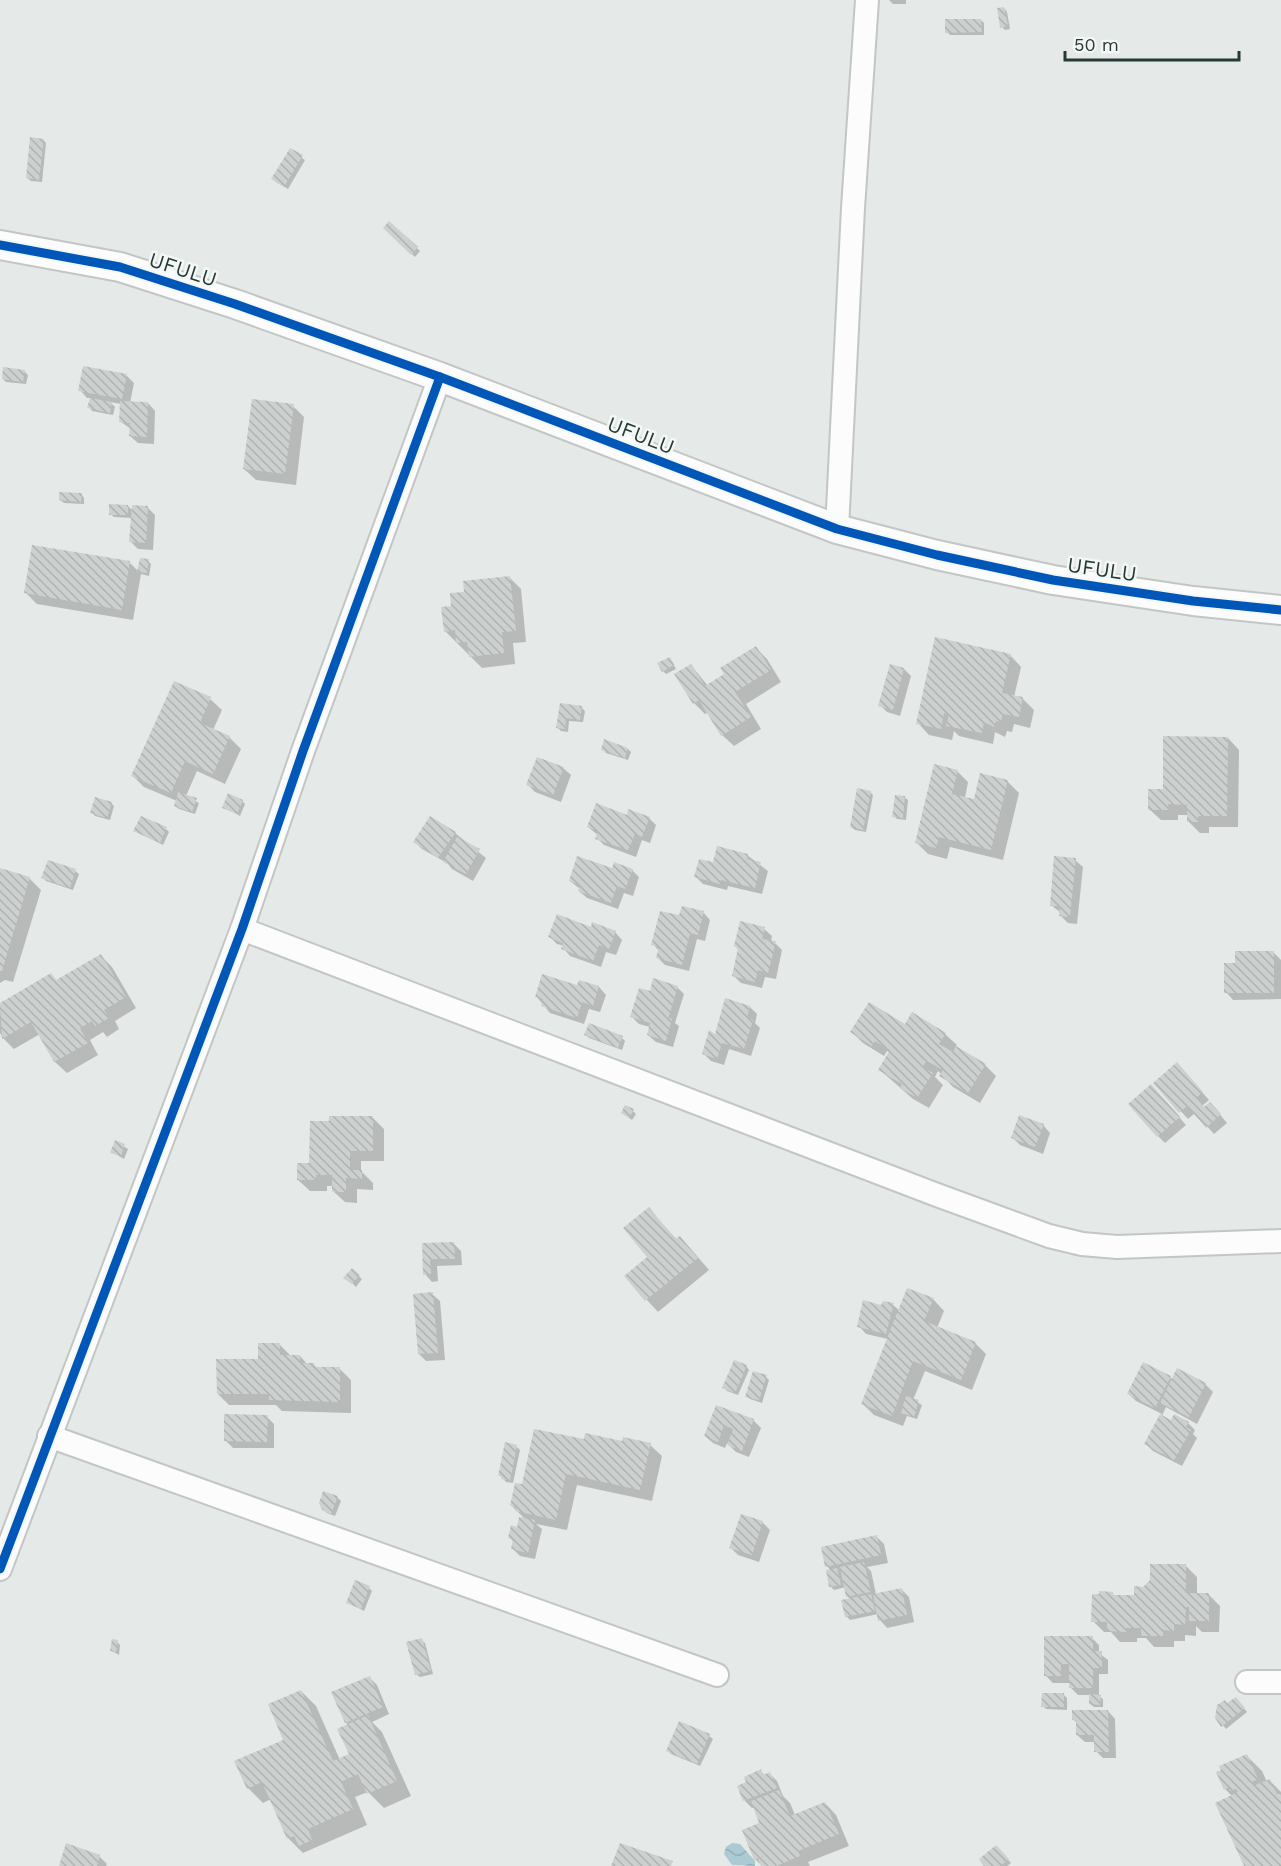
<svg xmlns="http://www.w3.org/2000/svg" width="1281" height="1866" viewBox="0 0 1281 1866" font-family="'Work Sans',sans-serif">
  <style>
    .water { fill: url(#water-waves) }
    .shadow { fill: #0003 }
    .building { fill: url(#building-back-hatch) }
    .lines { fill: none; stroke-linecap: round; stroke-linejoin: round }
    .minor-casing { stroke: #c2c6c4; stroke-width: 26 }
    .tertiary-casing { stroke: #c2c6c4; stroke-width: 32 }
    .minor { stroke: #fbfcfb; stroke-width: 22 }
    .tertiary { stroke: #fbfcfb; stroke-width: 28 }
    .cycleway-casing { stroke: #f3f8f6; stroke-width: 13 }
    .cycleway { stroke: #0057b8; stroke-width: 9 }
    .labels { text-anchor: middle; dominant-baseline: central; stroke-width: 5; stroke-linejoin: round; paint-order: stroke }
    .street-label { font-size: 21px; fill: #253a36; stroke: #f3f8f6 }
  </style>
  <defs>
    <pattern id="water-waves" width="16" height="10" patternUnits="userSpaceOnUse" patternTransform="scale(1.5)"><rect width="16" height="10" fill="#abcad3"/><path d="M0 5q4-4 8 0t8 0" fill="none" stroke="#93aeb6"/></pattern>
    <pattern id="building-back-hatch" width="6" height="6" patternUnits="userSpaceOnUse" patternTransform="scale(1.5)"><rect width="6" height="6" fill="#ccd1cf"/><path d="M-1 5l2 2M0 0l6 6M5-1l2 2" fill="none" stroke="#afb4b2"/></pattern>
  </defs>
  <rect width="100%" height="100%" fill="#e5e9e7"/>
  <polygon class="water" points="732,1843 740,1844 755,1861 755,1866 732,1865 724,1854 726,1847"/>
  <g class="shadow">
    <polygon points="889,0 906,0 906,4 893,4"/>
    <polygon points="1004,8 1007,12 1010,29 1005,30 1002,27"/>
    <polygon points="981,20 984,23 984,35 950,35 947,32"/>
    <polygon points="43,140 46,143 42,182 31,181 27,178"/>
    <polygon points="290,150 305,160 288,189 276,182"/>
    <polygon points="389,223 420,251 415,257 385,228"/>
    <polygon points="24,371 28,375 26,384 6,382 3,379"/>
    <polygon points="127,376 134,383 130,403 148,403 155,411 154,444 138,443 130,436 131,429 121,422 121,404 110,402 115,407 113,415 92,411 89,407 91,398 87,398 80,390"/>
    <polygon points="293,406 304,417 296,485 256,480 244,469"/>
    <polygon points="81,494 84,498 84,504 64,503 60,500"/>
    <polygon points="128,506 133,511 148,508 155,515 153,550 138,549 131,542 132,518 114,517 110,514"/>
    <polygon points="148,561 151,564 149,576 141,574 133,620 37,604 26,593 130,563 139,572"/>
    <polygon points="510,578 521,589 526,642 513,643 515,664 482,668 445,631 452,607 466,593"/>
    <polygon points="756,648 767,659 781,682 746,704 761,729 734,746 722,735 709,712 705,714 694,703 691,665 708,686 727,675"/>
    <polygon points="1010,655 1021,667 1014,697 1023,699 1034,710 1030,728 1014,724 1012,732 1007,731 1005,737 995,732 993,744 959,736 954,731 952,740 929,735 918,723"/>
    <polygon points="670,658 676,669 666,674 663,671"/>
    <polygon points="904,669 911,676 900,716 887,712 880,705"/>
    <polygon points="174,683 210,699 222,710 213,730 229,737 241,749 225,784 197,771 186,796 199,803 195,814 179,809 175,806 177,801 144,787 133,776"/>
    <polygon points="561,705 581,707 585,711 583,722 569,721 568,732 561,731 558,728"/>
    <polygon points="1228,738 1239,750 1238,827 1209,827 1209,833 1200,833 1188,821 1188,815 1178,815 1178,820 1161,820 1149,809 1165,791"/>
    <polygon points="628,749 631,752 628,760 606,753 603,750"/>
    <polygon points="563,768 571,775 561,802 535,792 528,785"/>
    <polygon points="957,771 968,782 965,798 975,801 1007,781 1019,793 1003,860 950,847 947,859 928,854 917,843"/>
    <polygon points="870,792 873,795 866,832 855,830 851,827"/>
    <polygon points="904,797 908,800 906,820 897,819 894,816"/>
    <polygon points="242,801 245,804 240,816 224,807"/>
    <polygon points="111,803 114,806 110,820 95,816 92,812"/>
    <polygon points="627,817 649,818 656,825 650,843 642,840 636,857 604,845 597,838 598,835 588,827"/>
    <polygon points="166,829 169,832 163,845 135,831"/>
    <polygon points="455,833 486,858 473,881 452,869 447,863 422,849 415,842"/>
    <polygon points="747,855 768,871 762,894 728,886 727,890 703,884 696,877 714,864"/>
    <polygon points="1075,860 1083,867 1077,924 1068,923 1061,916 1061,913 1051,905"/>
    <polygon points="0,870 29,878 41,890 13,982 5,980 0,983"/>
    <polygon points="613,870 632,870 639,877 633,896 624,893 618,909 587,898 579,891 580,889 570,881"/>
    <polygon points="75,871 79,874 73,890 46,881 43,878"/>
    <polygon points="703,912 710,920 705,941 697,939 689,971 665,965 658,958 659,951 653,944 680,917"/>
    <polygon points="592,929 615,932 622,940 616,955 606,952 601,967 570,956 563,948 564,946 557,944 550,937"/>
    <polygon points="764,929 772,936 771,942 775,943 782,950 776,979 765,977 762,988 741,983 734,976 739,950 735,946"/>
    <polygon points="1273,952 1281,960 1281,999 1233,1000 1226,992 1237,964"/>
    <polygon points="101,956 112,967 136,1008 115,1021 119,1029 107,1037 103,1032 90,1040 98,1055 67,1073 55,1062 40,1034 14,1049 3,1038 0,1033 0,1005 51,975 57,981"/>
    <polygon points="580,981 599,987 606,995 600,1012 589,1009 584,1024 550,1013 536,996 578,987"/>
    <polygon points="677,987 684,994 675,1023 679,1026 673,1047 656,1042 648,1035 650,1027 639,1024 632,1017 651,993"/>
    <polygon points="750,1007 757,1014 755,1023 760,1028 751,1056 729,1049 724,1065 711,1061 704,1054 715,1037"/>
    <polygon points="906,1026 945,1034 957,1045 955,1047 985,1065 996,1076 980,1103 953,1087 938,1071 935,1077 943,1085 929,1108 913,1099 880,1070 890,1053 887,1051 884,1056 863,1043 852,1032"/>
    <polygon points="586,1035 622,1038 625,1041 622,1050 589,1038"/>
    <polygon points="1184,1072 1209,1100 1202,1106 1217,1111 1227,1123 1214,1134 1195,1113 1188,1119 1155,1083"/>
    <polygon points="1158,1093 1186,1125 1165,1143 1158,1136"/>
    <polygon points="633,1111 636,1114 632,1120 622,1113"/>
    <polygon points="373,1118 384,1129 384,1161 361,1161 361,1171 373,1183 373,1190 357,1189 357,1203 345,1202 333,1191 333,1186 327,1186 327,1191 310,1191 298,1180 311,1165"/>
    <polygon points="1043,1125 1050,1133 1043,1154 1020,1145 1013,1138"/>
    <polygon points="116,1142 128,1149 124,1159 112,1152"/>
    <polygon points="649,1209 677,1240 680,1238 691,1249 709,1270 658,1312 626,1277 649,1258"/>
    <polygon points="454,1244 461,1251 462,1265 437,1266 438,1281 432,1282 425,1274 424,1245"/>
    <polygon points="352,1270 362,1279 356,1287 346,1277"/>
    <polygon points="432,1294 440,1301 445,1360 426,1361 419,1354"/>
    <polygon points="933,1299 944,1311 937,1328 975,1343 986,1354 972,1390 925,1371 913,1400 922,1405 917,1419 907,1416 903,1426 874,1415 863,1404 888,1339 866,1334 859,1326 882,1306 893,1305 900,1311"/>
    <polygon points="279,1344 291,1356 300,1356 308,1365 314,1365 317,1368 339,1368 351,1380 351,1413 282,1411 276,1405 229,1405 218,1394"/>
    <polygon points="746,1366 749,1370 738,1395 727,1391 724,1388"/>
    <polygon points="1178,1371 1205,1384 1213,1392 1197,1424 1166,1407 1162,1416 1172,1422 1188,1423 1195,1430 1193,1434 1197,1438 1182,1466 1153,1451 1146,1444 1162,1414 1136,1401 1129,1394 1170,1377 1173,1380"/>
    <polygon points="766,1377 769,1380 762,1403 750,1399 747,1396"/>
    <polygon points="717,1407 753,1420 761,1428 749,1457 736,1452 727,1443 725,1448 713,1443 705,1436"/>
    <polygon points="267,1417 274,1424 274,1448 233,1448 225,1440"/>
    <polygon points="585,1441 650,1445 662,1456 652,1501 577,1485 567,1530 536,1524 542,1529 535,1559 520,1556 512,1548 514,1542 509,1537 526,1520 511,1505 523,1486"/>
    <polygon points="517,1447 520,1450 513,1483 506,1482 500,1475"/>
    <polygon points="337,1497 341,1501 335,1516 327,1513 323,1509"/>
    <polygon points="762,1522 770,1530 759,1562 738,1555 731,1548"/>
    <polygon points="877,1537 884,1544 888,1563 867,1567 871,1571 876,1594 901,1589 909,1597 914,1622 887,1628 880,1620 878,1614 850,1620 846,1616 851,1600 847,1596 846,1587 834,1590 830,1586 831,1571 827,1566"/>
    <polygon points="1186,1566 1197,1577 1197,1595 1209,1595 1220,1606 1219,1632 1202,1632 1196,1626 1196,1636 1185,1635 1185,1641 1174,1641 1174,1647 1154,1647 1146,1638 1137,1638 1137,1642 1120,1642 1111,1632 1104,1632 1093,1621 1112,1593 1115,1596 1136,1596 1144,1588"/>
    <polygon points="369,1588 372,1591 364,1611 347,1602"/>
    <polygon points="1092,1638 1099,1645 1099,1653 1108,1660 1108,1674 1099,1674 1099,1696 1103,1699 1103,1707 1094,1707 1090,1704 1091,1695 1078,1695 1070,1687 1070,1683 1053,1683 1046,1676"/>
    <polygon points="421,1640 425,1643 433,1674 420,1677 416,1674"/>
    <polygon points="117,1642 120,1645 119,1655 112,1651"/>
    <polygon points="369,1677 377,1685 389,1714 372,1722 382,1732 411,1796 384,1808 368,1792 355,1797 367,1825 303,1853 288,1838 271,1799 263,1803 248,1788 285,1740 301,1691 316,1706 340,1760 351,1755 349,1725 346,1723"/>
    <polygon points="1064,1695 1067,1698 1067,1710 1046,1709 1043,1706"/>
    <polygon points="1239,1702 1247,1712 1226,1729 1217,1718 1228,1705"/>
    <polygon points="1108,1711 1115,1719 1116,1758 1103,1758 1096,1751 1096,1742 1085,1742 1077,1735 1077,1723 1073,1719"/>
    <polygon points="709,1736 713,1739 700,1766 671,1754 668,1751"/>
    <polygon points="1247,1756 1262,1771 1267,1782 1269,1780 1281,1792 1281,1866 1245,1866 1233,1797 1225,1789"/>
    <polygon points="761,1771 765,1776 770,1774 777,1781 783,1796 790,1803 795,1815 825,1803 836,1815 849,1846 808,1862 810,1866 778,1866 775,1863 776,1866 762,1866 755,1859 761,1824 755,1807 752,1808 745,1801 739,1786 748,1783"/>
    <polygon points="996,1847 1011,1863 1007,1866 986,1866"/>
    <polygon points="99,1856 107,1864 106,1866 60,1866"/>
  </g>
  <g class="building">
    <polygon points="1004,7 1008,26 1000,28 997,8"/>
    <polygon points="945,19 981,19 982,32 945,33"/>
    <polygon points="30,137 44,139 39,180 26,178"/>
    <polygon points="290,148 303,155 284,187 271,179"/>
    <polygon points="389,221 418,247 411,255 383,228"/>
    <polygon points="83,366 127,374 122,399 78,391"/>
    <polygon points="3,367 25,370 23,382 2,379"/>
    <polygon points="90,398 112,402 110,413 87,408"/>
    <polygon points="252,399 294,404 285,474 243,469"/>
    <polygon points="120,401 148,402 147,437 129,436 130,423 119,422"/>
    <polygon points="59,492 82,493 81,502 59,500"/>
    <polygon points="109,504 128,505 128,515 109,515"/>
    <polygon points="132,505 148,506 146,543 129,542"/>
    <polygon points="32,545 130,561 122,610 24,593"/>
    <polygon points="140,558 149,559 147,573 137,572"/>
    <polygon points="510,576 516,631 502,632 504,653 469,657 467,642 456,643 455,630 444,632 441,607 451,606 450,593 464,592 463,581"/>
    <polygon points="935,637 1011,654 1002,693 1023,697 1019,717 1003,714 1001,722 996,721 994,727 984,722 982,733 946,726 949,714 944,713 941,729 916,724"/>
    <polygon points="756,646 771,670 735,692 751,717 721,736 699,700 693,704 674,674 691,664 705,686 724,674 720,668"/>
    <polygon points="670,657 674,665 662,672 657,663"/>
    <polygon points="890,664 904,668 893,710 878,706"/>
    <polygon points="174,681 211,697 200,723 230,736 213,774 185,761 171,793 131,776"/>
    <polygon points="560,703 582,706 580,720 566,718 565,729 556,728"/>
    <polygon points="1163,736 1228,737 1227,816 1198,816 1198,822 1187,822 1187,805 1168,804 1168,810 1148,810 1148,789 1163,789"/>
    <polygon points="604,739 628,748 625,758 601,750"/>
    <polygon points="537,757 564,767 553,795 526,785"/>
    <polygon points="934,764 958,770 952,794 974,799 980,773 1008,780 991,850 939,837 936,848 915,843"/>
    <polygon points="857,788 871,791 863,830 850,827"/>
    <polygon points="178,792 197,798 192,812 174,806"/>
    <polygon points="228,793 243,800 237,814 222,808"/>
    <polygon points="895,795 905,796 903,818 892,817"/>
    <polygon points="95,797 112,802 107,818 90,813"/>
    <polygon points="596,803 627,815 628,809 650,817 642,837 635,834 628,850 595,839 598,831 587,827"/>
    <polygon points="141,816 167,827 160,843 133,831"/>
    <polygon points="430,816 456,832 438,858 413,842"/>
    <polygon points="457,837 480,849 466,874 443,862"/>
    <polygon points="717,846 748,854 747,859 761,862 755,888 721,880 720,884 694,877 699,859 713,862"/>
    <polygon points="577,856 612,868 614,862 633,869 625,889 617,886 611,903 578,891 580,885 569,881"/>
    <polygon points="1054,856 1076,858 1070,917 1059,916 1060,906 1050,906"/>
    <polygon points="48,860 76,869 70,888 41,878"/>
    <polygon points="0,868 30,877 2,971 0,971"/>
    <polygon points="682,906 704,911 698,935 690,933 682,965 656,958 659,947 651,945 660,911 679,915"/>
    <polygon points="557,914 591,927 592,922 616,931 609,949 599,945 593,961 561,949 563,943 548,937"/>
    <polygon points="740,921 765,927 762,939 776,941 768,973 758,970 755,982 732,976 738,948 734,946"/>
    <polygon points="1235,951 1274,951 1274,993 1224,993 1224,963 1235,963"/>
    <polygon points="101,954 126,997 104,1010 109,1018 95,1026 92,1021 80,1028 88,1043 54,1062 31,1022 2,1039 0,1003 51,973 56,980"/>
    <polygon points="542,974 577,985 579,980 599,986 593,1006 582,1002 577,1018 541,1006 543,999 535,997"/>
    <polygon points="653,978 678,986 668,1019 672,1018 666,1041 647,1035 650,1023 630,1017 639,988 650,991"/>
    <polygon points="725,998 750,1006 747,1018 753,1020 744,1049 722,1043 717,1059 702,1054 709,1030 715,1034"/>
    <polygon points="869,1002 905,1024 912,1012 946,1033 939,1044 953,1052 956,1046 986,1064 968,1093 939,1076 943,1070 927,1061 922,1067 933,1073 917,1098 900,1088 902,1084 878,1070 890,1050 875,1041 872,1046 850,1032"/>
    <polygon points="589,1023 623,1036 618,1048 584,1035"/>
    <polygon points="1177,1062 1203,1092 1196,1098 1204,1107 1210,1102 1221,1114 1206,1128 1187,1106 1179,1113 1153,1083"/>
    <polygon points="1151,1084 1180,1117 1157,1137 1128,1104"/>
    <polygon points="625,1105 634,1109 629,1118 621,1113"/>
    <polygon points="1019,1115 1044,1124 1035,1147 1011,1138"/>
    <polygon points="329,1116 373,1116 373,1151 350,1151 350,1170 362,1170 362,1179 346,1178 346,1192 332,1192 332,1175 316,1175 316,1180 297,1180 297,1163 309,1163 310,1121 329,1121"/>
    <polygon points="115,1140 125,1144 121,1156 110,1153"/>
    <polygon points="649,1207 675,1239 680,1236 698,1258 645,1301 624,1276 647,1257 623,1228"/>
    <polygon points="454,1242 455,1259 430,1259 431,1274 423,1275 422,1243"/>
    <polygon points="352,1268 360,1275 352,1284 343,1278"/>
    <polygon points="907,1288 934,1298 924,1321 976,1342 961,1380 913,1361 892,1416 861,1404"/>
    <polygon points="433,1292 438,1353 418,1354 413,1294"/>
    <polygon points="863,1300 881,1305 883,1301 894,1303 886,1334 857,1327"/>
    <polygon points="258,1343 280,1343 280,1355 300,1355 300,1363 314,1363 314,1367 340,1367 340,1402 269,1400 269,1394 217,1394 216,1359 258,1359"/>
    <polygon points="734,1360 747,1365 735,1393 722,1388"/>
    <polygon points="1143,1362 1171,1376 1155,1408 1127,1394"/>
    <polygon points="1177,1368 1206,1383 1189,1417 1160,1403"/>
    <polygon points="753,1371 767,1375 759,1400 745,1397"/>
    <polygon points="906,1396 919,1400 914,1417 901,1413"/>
    <polygon points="716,1405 754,1419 742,1451 727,1445 733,1429 724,1425 718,1442 704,1436"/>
    <polygon points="224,1414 268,1415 267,1442 224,1441"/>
    <polygon points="1160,1414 1171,1420 1174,1414 1189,1422 1186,1427 1191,1430 1174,1460 1144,1444"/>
    <polygon points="534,1429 584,1439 585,1433 622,1441 623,1437 651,1443 640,1490 566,1474 556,1520 515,1511 517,1507 510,1506 515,1483 522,1484"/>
    <polygon points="505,1442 517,1445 510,1481 501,1479 502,1476 498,1476"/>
    <polygon points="323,1491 338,1496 331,1514 322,1510 319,1503"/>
    <polygon points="741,1514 763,1521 752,1555 729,1548"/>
    <polygon points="519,1517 535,1520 528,1553 511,1549 513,1539 508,1538 511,1525 517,1527"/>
    <polygon points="877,1535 881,1555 825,1567 821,1547"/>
    <polygon points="864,1562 871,1592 846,1597 840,1567"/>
    <polygon points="1150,1564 1186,1564 1186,1593 1209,1593 1209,1621 1189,1621 1189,1607 1186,1607 1185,1625 1174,1624 1174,1631 1163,1630 1163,1636 1141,1636 1141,1628 1126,1628 1126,1632 1107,1631 1107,1622 1091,1622 1092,1594 1099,1594 1099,1591 1113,1592 1113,1595 1134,1595 1134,1586 1143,1587 1150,1580"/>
    <polygon points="837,1568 841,1585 829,1587 826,1570"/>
    <polygon points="355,1580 370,1586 361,1609 346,1603"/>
    <polygon points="902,1588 907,1615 878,1621 873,1594"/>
    <polygon points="871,1594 875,1611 845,1617 841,1600"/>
    <polygon points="1044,1636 1093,1636 1093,1651 1102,1651 1102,1668 1093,1668 1093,1688 1069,1688 1069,1664 1061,1664 1061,1676 1044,1676"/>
    <polygon points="422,1638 431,1671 415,1675 406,1642"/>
    <polygon points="112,1639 118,1640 116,1652 110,1651"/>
    <polygon points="370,1676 383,1707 345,1723 331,1692"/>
    <polygon points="301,1690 333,1761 349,1754 337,1729 368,1715 397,1781 367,1794 358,1774 341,1782 353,1809 308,1829 312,1840 299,1846 294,1836 287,1839 262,1782 247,1789 234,1761 283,1740 268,1704"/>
    <polygon points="1042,1693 1064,1693 1064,1707 1041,1707"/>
    <polygon points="1089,1694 1101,1695 1100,1705 1089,1704"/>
    <polygon points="1236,1697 1245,1708 1221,1727 1215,1718 1217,1705 1225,1700 1227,1703"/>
    <polygon points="1072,1710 1108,1710 1109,1752 1094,1752 1094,1735 1076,1735 1076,1720 1072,1720"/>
    <polygon points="679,1721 710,1734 697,1764 666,1751"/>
    <polygon points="1247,1754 1258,1779 1252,1782 1253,1786 1270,1779 1277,1794 1281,1794 1281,1866 1244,1866 1215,1803 1238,1792 1236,1789 1230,1791 1229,1787 1224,1790 1216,1772 1221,1770 1219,1766"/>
    <polygon points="761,1769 763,1775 770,1772 777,1788 743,1801 737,1786 746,1782 744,1777"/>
    <polygon points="779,1790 790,1816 825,1802 839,1834 798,1851 800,1856 776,1866 761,1866 758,1859 770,1853 754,1860 742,1830 759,1823 751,1801"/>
    <polygon points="66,1843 100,1855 97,1866 59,1866"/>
    <polygon points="620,1843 673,1861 671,1866 611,1866"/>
    <polygon points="996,1845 1009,1859 1000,1866 984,1866 979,1859"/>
  </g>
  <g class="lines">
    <g class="minor-casing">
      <g id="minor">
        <polyline points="837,529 853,208 867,0"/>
        <polyline points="242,929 937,1195 1049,1236 1082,1244 1117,1247 1281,1241"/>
        <polyline points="49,1436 717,1675"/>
        <polyline points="0,1569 242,929 303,751 440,377"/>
        <polyline points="1247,1682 1281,1682"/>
      </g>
    </g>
    <g class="tertiary-casing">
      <polyline id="tertiary" points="0,245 120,267 235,304 440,377 837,529 937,555 1053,580 1193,601 1281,610"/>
    </g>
    <use href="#minor" class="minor"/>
    <use href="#tertiary" class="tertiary"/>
    <g class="cycleway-casing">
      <g id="cycleway">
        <polyline points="0,245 120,267 235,304 440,377 837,529 937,555 1053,580 1193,601 1281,610"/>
        <polyline points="0,1569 242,929 303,751 440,377"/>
      </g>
    </g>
    <use href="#cycleway" class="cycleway"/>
  </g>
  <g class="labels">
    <g class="street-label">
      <text transform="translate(183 269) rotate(18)">UFULU</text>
      <text transform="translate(641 435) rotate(21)">UFULU</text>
      <text transform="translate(1102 569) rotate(8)">UFULU</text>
    </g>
  </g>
  <path d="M1065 51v9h174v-9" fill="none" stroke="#253a36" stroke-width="3"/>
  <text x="1074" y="51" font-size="18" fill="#253a36" stroke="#f3f8f6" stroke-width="4.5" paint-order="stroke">50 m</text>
</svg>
